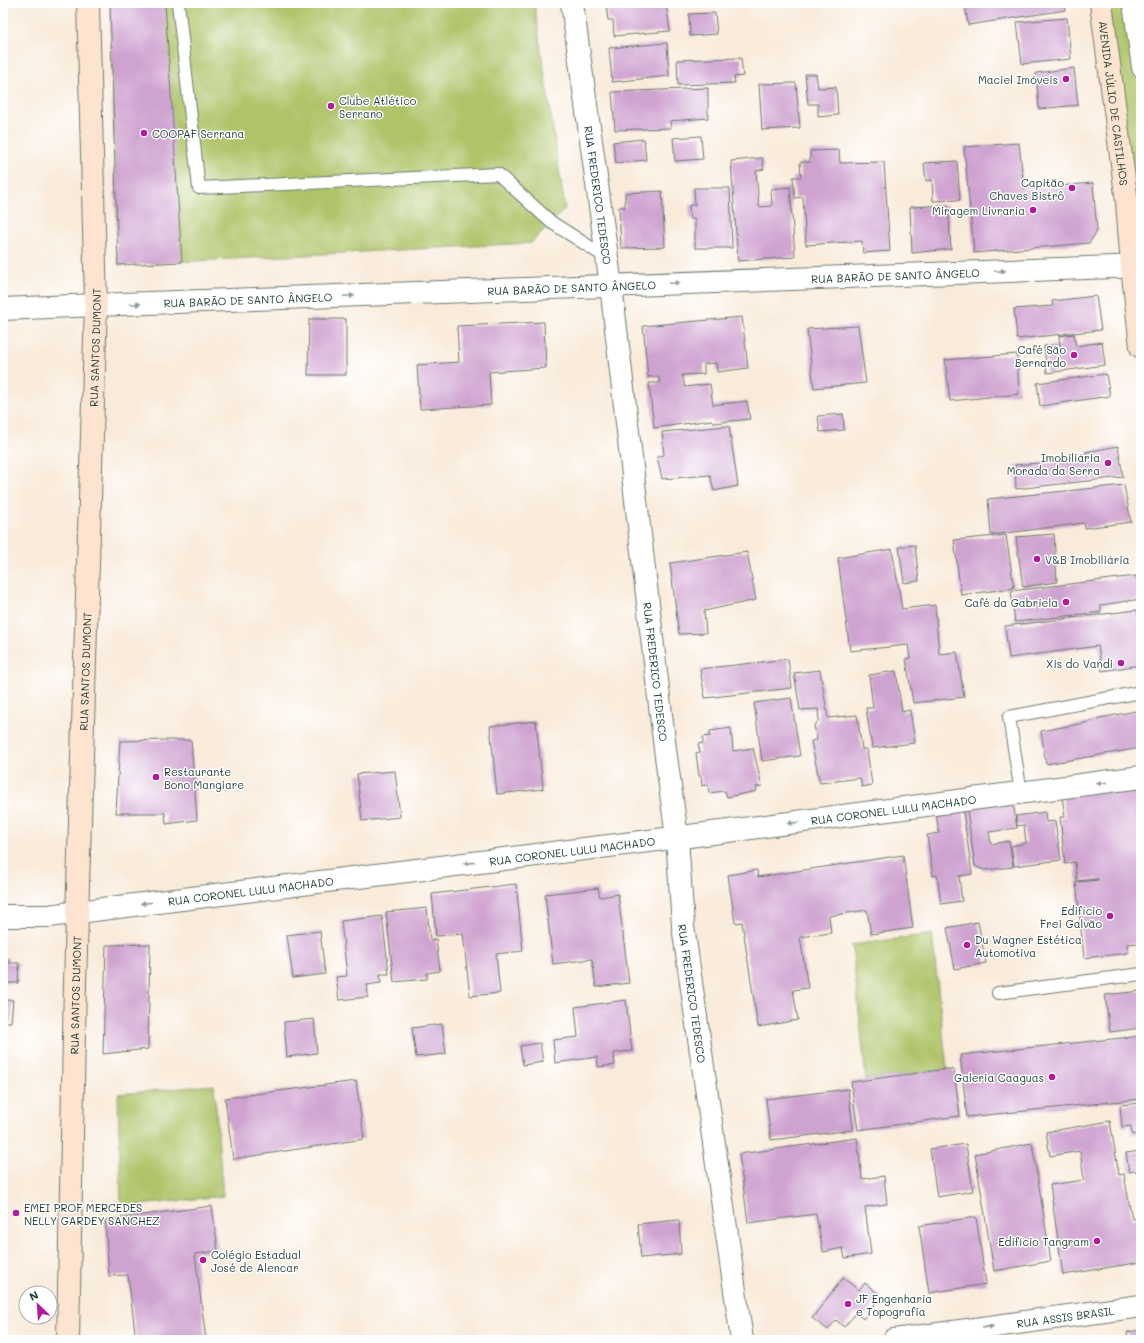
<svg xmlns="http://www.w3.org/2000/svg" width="1144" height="1343" viewBox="0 0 1144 1343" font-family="Mali,sans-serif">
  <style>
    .green { fill: #afc469; stroke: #67804e }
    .building { fill: #cfa3d0 }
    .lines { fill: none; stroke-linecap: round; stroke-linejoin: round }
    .service-casing { stroke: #6b7a6e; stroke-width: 14 }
    .pedestrian-casing { stroke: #6b7a6e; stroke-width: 20 }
    .minor-casing { stroke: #6b7a6e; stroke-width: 24 }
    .tertiary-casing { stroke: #6b7a6e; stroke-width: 24 }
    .secondary-casing { stroke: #6b7a6e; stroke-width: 24 }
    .service { stroke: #fff; stroke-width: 12 }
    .pedestrian { stroke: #fff; stroke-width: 18 }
    .minor { stroke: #fff; stroke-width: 22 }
    .tertiary { stroke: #fff; stroke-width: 22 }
    .secondary { stroke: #fde4d1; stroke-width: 22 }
    .oneway { fill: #8f9e9a }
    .poi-dot { fill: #b5179e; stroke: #fff; stroke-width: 1.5 }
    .labels { text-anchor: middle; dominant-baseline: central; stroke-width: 3; stroke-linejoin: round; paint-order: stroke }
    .poi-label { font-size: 11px; fill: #1f3d34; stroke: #fff; text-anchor: end }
    .street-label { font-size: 11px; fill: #1f3d34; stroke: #fff }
  </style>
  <rect width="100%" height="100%" fill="#fff"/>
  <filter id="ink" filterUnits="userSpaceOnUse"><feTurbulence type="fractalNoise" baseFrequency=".025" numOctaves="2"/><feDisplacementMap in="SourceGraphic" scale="8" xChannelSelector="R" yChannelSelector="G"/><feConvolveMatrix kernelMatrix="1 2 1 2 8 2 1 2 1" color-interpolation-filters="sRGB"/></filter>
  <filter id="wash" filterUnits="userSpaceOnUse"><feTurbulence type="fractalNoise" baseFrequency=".012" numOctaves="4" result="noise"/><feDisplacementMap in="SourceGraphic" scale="16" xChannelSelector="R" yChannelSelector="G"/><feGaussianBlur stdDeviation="0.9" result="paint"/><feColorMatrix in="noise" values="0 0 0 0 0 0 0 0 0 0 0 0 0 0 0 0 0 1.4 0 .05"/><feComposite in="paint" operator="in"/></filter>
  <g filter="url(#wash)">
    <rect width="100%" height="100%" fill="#f9ebda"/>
    <g class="green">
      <polygon points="110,3 534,3 565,209 531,243 118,265"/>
      <polygon points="1101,3 1141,3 1141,202 1127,202"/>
      <polygon points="932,934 947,1069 866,1080 852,945"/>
      <polygon points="214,1085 223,1196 121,1207 118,1094"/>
    </g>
    <g id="blocks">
      <g class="building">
        <polygon points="110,3 165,3 182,262 118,265"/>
        <polygon points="606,3 666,3 670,31 614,36 613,20 608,20"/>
        <polygon points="965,3 1065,3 1066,10 968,25"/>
        <polygon points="715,13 717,34 690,36 689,14"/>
        <polygon points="1067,18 1071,59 1022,64 1017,22"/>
        <polygon points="667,43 669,76 612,82 609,48"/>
        <polygon points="741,58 743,76 734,77 735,83 678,85 677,60"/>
        <polygon points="1074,68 1078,105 1039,109 1036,73"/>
        <polygon points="805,74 816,74 818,88 836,87 838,115 818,117 818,104 808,104"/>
        <polygon points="796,83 800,128 762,130 759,84"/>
        <polygon points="708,88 708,118 670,121 671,128 615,130 612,92"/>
        <polygon points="701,136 703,159 675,161 673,138"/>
        <polygon points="644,139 646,160 616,163 613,142"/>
        <polygon points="1019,143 1024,189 1093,183 1097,231 1089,243 974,253 964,147"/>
        <polygon points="839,150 840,163 884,162 890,251 863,253 862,241 806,245 803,197 795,198 793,177 801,177 800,162 810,162 810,151"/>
        <polygon points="762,158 764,169 756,171 759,207 772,206 771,189 790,187 795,257 738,261 731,161"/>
        <polygon points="957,161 960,200 933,201 932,180 926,181 924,163"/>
        <polygon points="694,188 730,188 732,248 695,248 695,219 690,219 689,205 695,205"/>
        <polygon points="662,191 665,247 621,248 619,207 625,207 625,193"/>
        <polygon points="948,205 951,249 912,253 910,207"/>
        <polygon points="1096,296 1101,330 1017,339 1014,309 1053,306 1052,301"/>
        <polygon points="742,317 748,368 717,372 716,363 704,364 704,374 682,375 685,387 710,384 713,405 747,401 750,419 713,423 712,420 654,428 649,383 660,383 659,377 648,377 643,326"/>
        <polygon points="309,319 346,319 346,375 308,375"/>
        <polygon points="544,322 546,368 489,372 491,405 420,409 417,365 459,362 457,326"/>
        <polygon points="858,326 866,383 814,388 807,329"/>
        <polygon points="1074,334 1076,346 1102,342 1105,365 1047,373 1044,346 1060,345 1059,336"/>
        <polygon points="1017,354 1019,394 950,401 945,360"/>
        <polygon points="1106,374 1110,396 1040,406 1037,383"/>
        <polygon points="843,414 844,430 820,432 818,416"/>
        <polygon points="729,426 738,486 714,491 710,475 662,479 657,457 664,455 662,432"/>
        <polygon points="1118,446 1123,477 1016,489 1015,465 1086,459 1086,452"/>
        <polygon points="1124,485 1131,522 1085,528 1084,523 991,535 988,499"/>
        <polygon points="1054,534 1057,582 1023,587 1016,537"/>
        <polygon points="1006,535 1014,588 961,595 954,540"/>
        <polygon points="915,545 919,581 904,583 899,547"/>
        <polygon points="892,549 902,609 935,605 939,654 957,652 964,697 913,703 906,659 910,658 908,645 850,651 838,558"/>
        <polygon points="747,552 756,600 704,611 706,633 679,634 670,563"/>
        <polygon points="1136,576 1141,599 1101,605 1101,612 1015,622 1011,591"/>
        <polygon points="1137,610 1141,634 1141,665 1102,671 1098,646 1009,658 1005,626"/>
        <polygon points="788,659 792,688 705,698 700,669"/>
        <polygon points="820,670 828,718 857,715 862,749 867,749 872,785 862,787 860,778 820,783 811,741 817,740 814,726 819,720 818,709 800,710 794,673"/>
        <polygon points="896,671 902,712 910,710 915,743 872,748 866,708 873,708 869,675"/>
        <polygon points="791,698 800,756 762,761 754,703"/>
        <polygon points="1141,710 1141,748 1046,764 1041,731 1090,722 1100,718"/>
        <polygon points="536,721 543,789 497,794 490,726"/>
        <polygon points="731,728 733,751 753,748 762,786 756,787 757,791 727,797 725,791 709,793 708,784 702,786 701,776 699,776 696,753 700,752 698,744 703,743 703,737 710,736 710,731"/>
        <polygon points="168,740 191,740 197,820 166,824 165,813 116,813 120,741"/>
        <polygon points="395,771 400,817 362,821 357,774"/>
        <polygon points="1141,787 1141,943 1127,944 1128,953 1084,958 1076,882 1098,880 1098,879 1077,881 1075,862 1065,864 1060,817 1065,817 1062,796"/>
        <polygon points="1012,796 1017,828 989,832 991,844 1009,841 1013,867 984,870 975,866 966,803"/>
        <polygon points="962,805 972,874 959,876 962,901 941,904 937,875 933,876 927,835 939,833 935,808"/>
        <polygon points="1045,812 1046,822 1055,821 1061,860 1014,866 1011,846 1026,843 1024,825 1017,826 1016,816"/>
        <polygon points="903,855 913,928 871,934 867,910 829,916 831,933 800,937 808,988 793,990 798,1020 758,1027 742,922 735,923 728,875 757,870 758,877"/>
        <polygon points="516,884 523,951 496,954 500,993 470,996 463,934 436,936 432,894"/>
        <polygon points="598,888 600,897 618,894 629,983 596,987 592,959 553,964 545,894"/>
        <polygon points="427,908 430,940 436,939 440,971 427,973 427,979 394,982 386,912"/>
        <polygon points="382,916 389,974 380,974 381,983 367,985 368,997 339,1000 336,977 347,976 341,921"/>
        <polygon points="978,922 986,963 955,969 947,928"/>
        <polygon points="320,931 325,974 293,978 287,935"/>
        <polygon points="150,944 148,1049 103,1054 106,945"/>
        <polygon points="3,958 8,958 8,963 19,963 18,983 3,983"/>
        <polygon points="1141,991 1141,1028 1110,1032 1105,995"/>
        <polygon points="3,1000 13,1000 11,1022 3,1022"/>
        <polygon points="626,1000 632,1051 614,1053 615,1065 598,1067 597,1057 555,1063 553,1040 578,1037 575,1007"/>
        <polygon points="314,1019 317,1053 287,1057 284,1022"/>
        <polygon points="442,1024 446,1054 416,1057 412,1028"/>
        <polygon points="1141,1036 1141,1099 967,1117 960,1055"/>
        <polygon points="540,1043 543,1062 523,1065 520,1046"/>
        <polygon points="3,1047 7,1047 4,1079 3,1079"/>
        <polygon points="947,1069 954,1070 960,1116 858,1130 851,1082"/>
        <polygon points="356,1081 364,1139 233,1159 225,1098"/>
        <polygon points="848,1089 853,1130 771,1140 766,1099"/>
        <polygon points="1141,1103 1141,1134 1132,1135 1131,1126 1122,1127 1120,1105"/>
        <polygon points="1110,1121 1119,1175 1124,1174 1132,1219 1141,1217 1141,1262 1063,1275 1050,1185 1084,1180 1080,1151 1050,1156 1046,1132"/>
        <polygon points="857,1138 862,1179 884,1176 887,1204 865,1207 871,1254 845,1258 843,1248 823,1252 816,1214 748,1223 739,1154"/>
        <polygon points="1032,1143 1051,1261 994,1271 975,1154"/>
        <polygon points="966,1144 973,1191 937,1197 930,1149"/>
        <polygon points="1141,1151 1141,1170 1129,1172 1126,1153"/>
        <polygon points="212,1206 218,1251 195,1254 206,1340 136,1340 128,1275 109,1276 105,1220"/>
        <polygon points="976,1217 986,1284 929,1293 919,1226"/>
        <polygon points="679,1220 681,1254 641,1258 638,1224"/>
        <polygon points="843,1278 859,1290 865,1283 881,1296 863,1319 856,1313 844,1327 836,1320 828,1330 812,1318"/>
        <polygon points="1141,1330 1141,1340 1128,1340 1127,1332"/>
      </g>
    </g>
  </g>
  <g filter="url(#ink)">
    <use href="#blocks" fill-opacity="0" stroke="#6b7a6e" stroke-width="1"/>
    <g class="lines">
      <g class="service-casing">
        <g id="service">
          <polyline points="178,3 199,188 498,174 551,222 607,258"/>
          <polyline points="1021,793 1009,717 1141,692"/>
          <polyline points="998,993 1141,974"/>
        </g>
      </g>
      <g class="pedestrian-casing">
        <polyline id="pedestrian" points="1132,3 1141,68"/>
      </g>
      <g class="minor-casing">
        <g id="minor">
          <path id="s1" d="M 572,3 L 611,286 L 665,749 L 677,837 L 683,926 L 742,1340"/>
          <polyline points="3,309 96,305"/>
          <polyline points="3,916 49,916 78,912"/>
        </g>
      </g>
      <g class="tertiary-casing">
        <g id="tertiary">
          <path id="s2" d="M 96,305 L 1141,266"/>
          <path id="s3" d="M 78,912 L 705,834 L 1141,777"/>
          <path id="s4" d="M 894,1340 L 1141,1306"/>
        </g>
      </g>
      <g class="secondary-casing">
        <g id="secondary">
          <path id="s5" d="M 1101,3 L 1127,202 L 1132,266 L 1141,347"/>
          <path id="s6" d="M 68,1340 L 75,983 L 96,305 L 88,3"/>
        </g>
      </g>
      <use href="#service" class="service"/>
      <use href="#pedestrian" class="pedestrian"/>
      <use href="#minor" class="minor"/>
      <use href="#tertiary" class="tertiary"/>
      <use href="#secondary" class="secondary"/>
    </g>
    <defs><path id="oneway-solid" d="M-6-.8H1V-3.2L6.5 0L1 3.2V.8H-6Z"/></defs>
    <g class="oneway">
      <use href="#oneway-solid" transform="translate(1000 271) rotate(-2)"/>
      <use href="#oneway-solid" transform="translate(674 283) rotate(-2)"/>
      <use href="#oneway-solid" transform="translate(349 296) rotate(-2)"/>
      <use href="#oneway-solid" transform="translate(135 304) rotate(-2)"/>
      <use href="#oneway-solid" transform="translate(1102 783) rotate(173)"/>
      <use href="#oneway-solid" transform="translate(793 823) rotate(173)"/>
      <use href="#oneway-solid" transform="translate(469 863) rotate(173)"/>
      <use href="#oneway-solid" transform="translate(146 903) rotate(173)"/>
      <use href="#oneway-solid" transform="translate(988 1327) rotate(-8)"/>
    </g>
  </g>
  <g class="poi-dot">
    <circle cx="1066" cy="79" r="4"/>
    <circle cx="331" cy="106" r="4"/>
    <circle cx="144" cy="133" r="4"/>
    <circle cx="1072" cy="188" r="4"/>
    <circle cx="1033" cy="210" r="4"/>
    <circle cx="1074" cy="355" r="4"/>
    <circle cx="1108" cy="463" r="4"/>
    <circle cx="1037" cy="559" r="4"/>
    <circle cx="1066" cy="602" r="4"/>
    <circle cx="1121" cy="663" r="4"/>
    <circle cx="156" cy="777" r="4"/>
    <circle cx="1110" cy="916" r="4"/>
    <circle cx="967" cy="945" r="4"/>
    <circle cx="1052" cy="1077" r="4"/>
    <circle cx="16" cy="1213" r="4"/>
    <circle cx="1097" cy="1241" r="4"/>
    <circle cx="203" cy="1260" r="4"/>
    <circle cx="848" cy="1304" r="4"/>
  </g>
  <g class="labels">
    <g class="poi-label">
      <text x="1058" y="79">Maciel Imóveis</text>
      <text x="339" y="100" text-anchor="start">Clube Atlético<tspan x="339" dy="13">Serrano</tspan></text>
      <text x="152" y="133" text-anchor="start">COOPAF Serrana</text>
      <text x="1064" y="182">Capitão<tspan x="1064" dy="13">Chaves Bistrô</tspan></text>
      <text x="1025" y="210">Miragem Livraria</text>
      <text x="1066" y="349">Café São<tspan x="1066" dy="13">Bernardo</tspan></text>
      <text x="1100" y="457">Imobiliária<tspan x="1100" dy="13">Morada da Serra</tspan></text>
      <text x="1045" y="559" text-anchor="start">V&amp;B Imobiliária</text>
      <text x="1058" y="602">Café da Gabriela</text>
      <text x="1113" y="663">Xis do Vandi</text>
      <text x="164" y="771" text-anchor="start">Restaurante<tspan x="164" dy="13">Bono Mangiare</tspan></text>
      <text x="1102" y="910">Edifício<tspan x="1102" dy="13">Frei Galvão</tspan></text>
      <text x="975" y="939" text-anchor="start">Du Wagner Estética<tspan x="975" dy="13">Automotiva</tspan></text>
      <text x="1044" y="1077">Galeria Caaguas</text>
      <text x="24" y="1207" text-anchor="start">EMEI PROF MERCEDES<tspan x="24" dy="13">NELLY GARDEY SANCHEZ</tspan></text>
      <text x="1089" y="1241">Edifício Tangram</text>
      <text x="211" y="1254" text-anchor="start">Colégio Estadual<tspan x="211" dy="13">José de Alencar</tspan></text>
      <text x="856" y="1298" text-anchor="start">JF Engenharia<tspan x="856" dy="13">e Topografia</tspan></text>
    </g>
    <g class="street-label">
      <text stroke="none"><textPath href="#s5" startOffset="101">AVENIDA JÚLIO DE CASTILHOS</textPath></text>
      <text stroke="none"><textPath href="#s1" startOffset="194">RUA FREDERICO TEDESCO</textPath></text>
      <text stroke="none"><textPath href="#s2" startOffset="800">RUA BARÃO DE SANTO ÂNGELO</textPath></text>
      <text stroke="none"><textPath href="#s2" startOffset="476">RUA BARÃO DE SANTO ÂNGELO</textPath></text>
      <text stroke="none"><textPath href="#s2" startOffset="152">RUA BARÃO DE SANTO ÂNGELO</textPath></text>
      <text stroke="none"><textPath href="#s6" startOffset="993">RUA SANTOS DUMONT</textPath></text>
      <text stroke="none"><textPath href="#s6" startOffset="669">RUA SANTOS DUMONT</textPath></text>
      <text stroke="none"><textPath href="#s1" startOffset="674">RUA FREDERICO TEDESCO</textPath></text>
      <text stroke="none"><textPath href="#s3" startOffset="822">RUA CORONEL LULU MACHADO</textPath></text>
      <text stroke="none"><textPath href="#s3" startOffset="498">RUA CORONEL LULU MACHADO</textPath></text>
      <text stroke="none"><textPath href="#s3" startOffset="174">RUA CORONEL LULU MACHADO</textPath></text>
      <text stroke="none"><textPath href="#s1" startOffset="998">RUA FREDERICO TEDESCO</textPath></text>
      <text stroke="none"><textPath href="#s6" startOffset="345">RUA SANTOS DUMONT</textPath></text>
      <text stroke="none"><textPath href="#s4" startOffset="173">RUA ASSIS BRASIL</textPath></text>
    </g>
  </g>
  <rect width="1144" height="1343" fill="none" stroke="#fff" stroke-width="16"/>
  <g transform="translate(38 1305) rotate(335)"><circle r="19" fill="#ffffff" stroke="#a5b1ae"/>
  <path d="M0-3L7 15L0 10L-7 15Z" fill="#b5179e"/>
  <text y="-6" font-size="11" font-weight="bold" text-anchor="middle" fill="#1f3d34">N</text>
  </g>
</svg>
